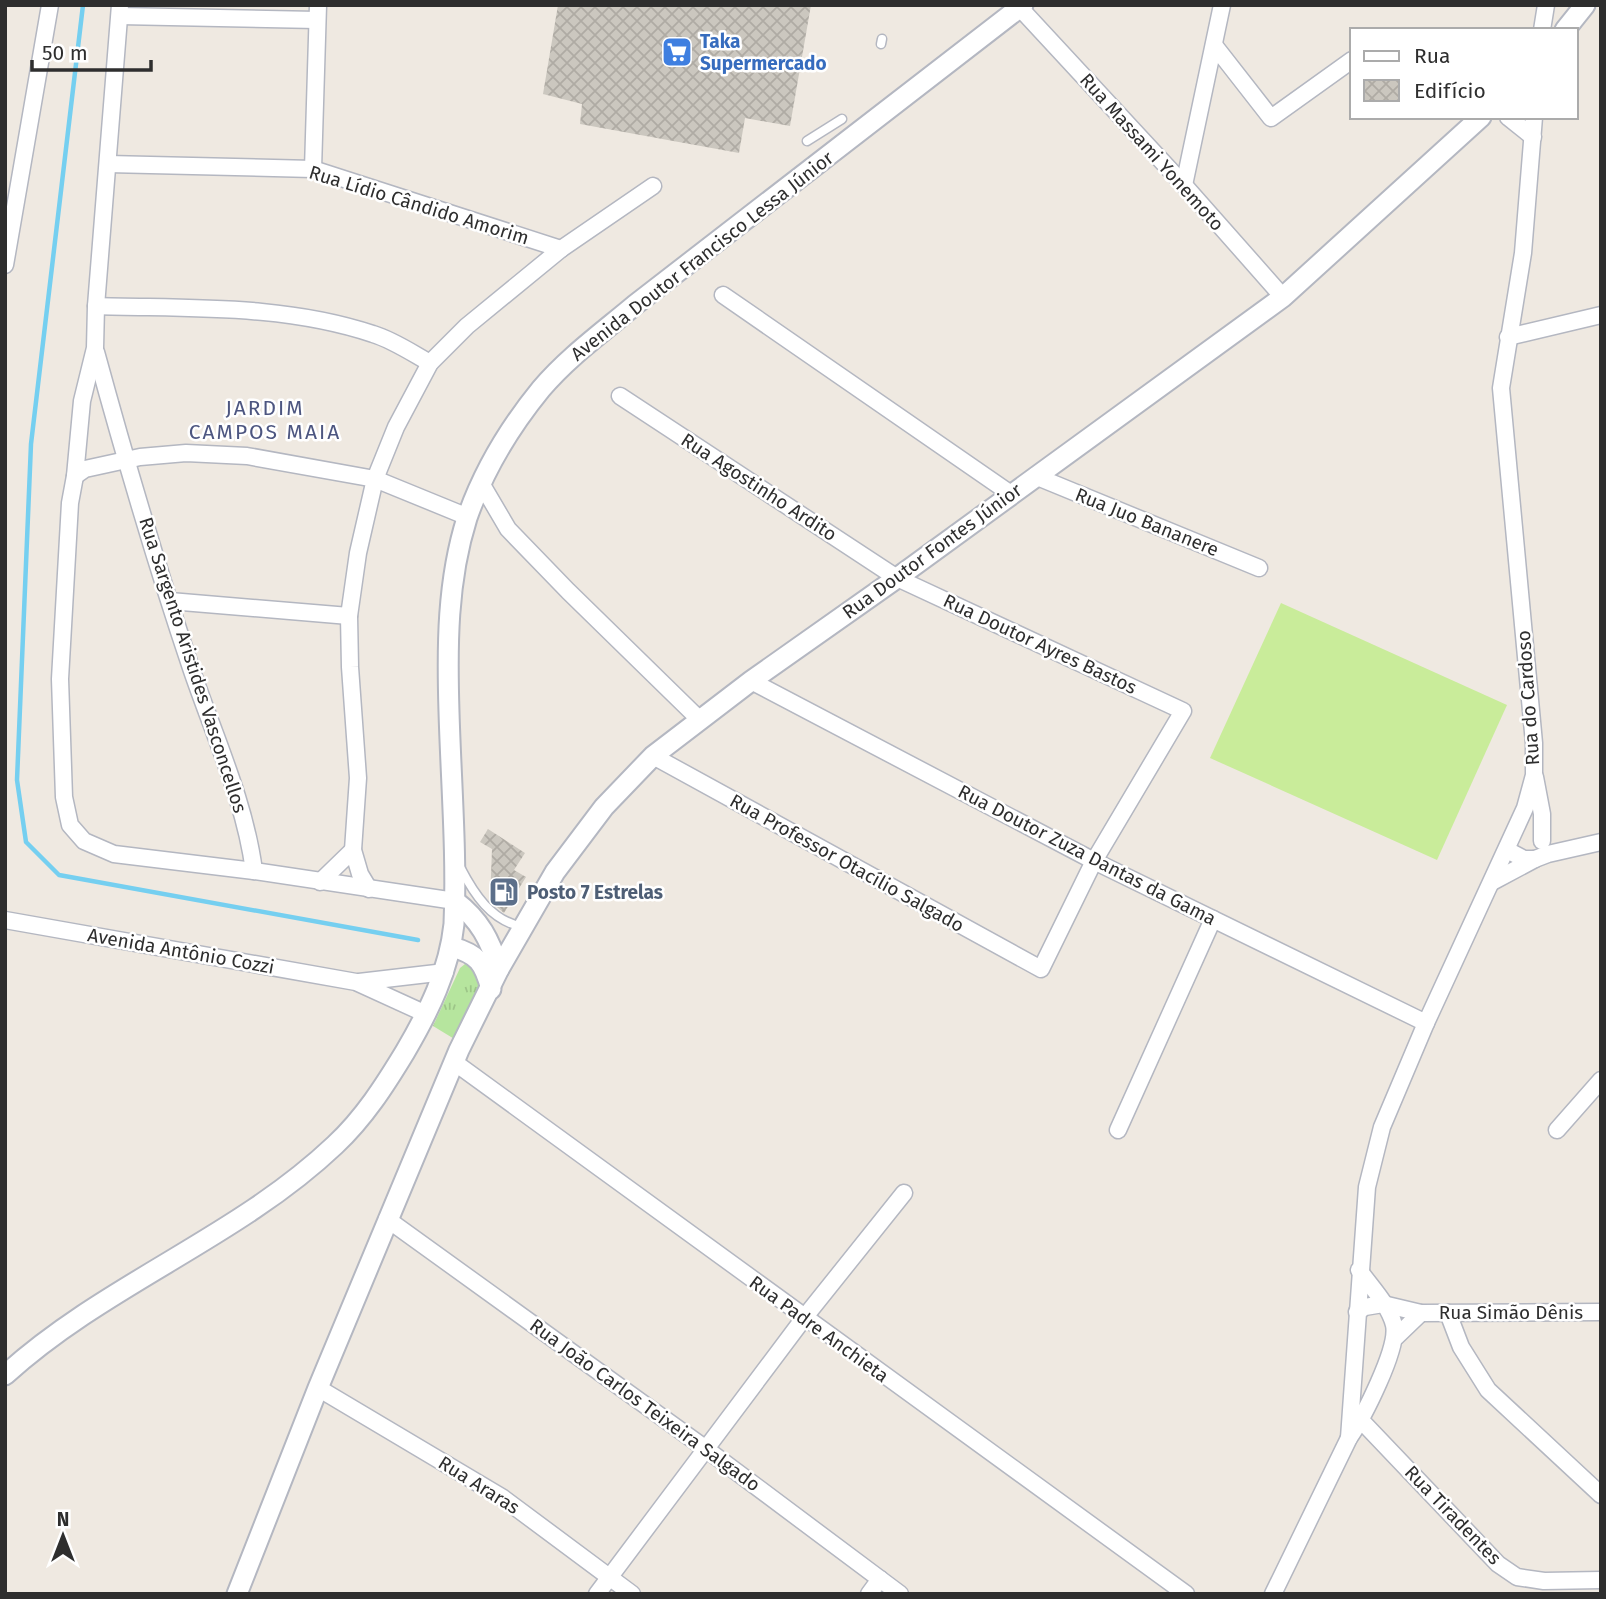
<svg xmlns="http://www.w3.org/2000/svg" width="1606" height="1599" viewBox="0 0 1606 1599" font-family="'Fira Sans',sans-serif">
  <style>
    .grass { fill: url(#grass-tufts) }
    .pitch { fill: #c9ec9a }
    .lines { fill: none; stroke-linecap: round; stroke-linejoin: round }
    .stream { stroke: #75cff0; stroke-width: 4.5 }
    .building { fill: url(#building-cross-hatch) }
    .service-casing { stroke: #b4b7c1; stroke-width: 11 }
    .minor-casing { stroke: #b4b7c1; stroke-width: 19 }
    .tertiary-casing { stroke: #b4b7c1; stroke-width: 23 }
    .service { stroke: #fff; stroke-width: 8 }
    .minor { stroke: #fff; stroke-width: 16 }
    .tertiary { stroke: #fff; stroke-width: 19 }
    .labels { text-anchor: middle; dominant-baseline: central; stroke-width: 5; stroke-linejoin: round; paint-order: stroke }
    .shop-label { font-size: 19px; font-weight: bold; fill: #366cbe; stroke: #fff; text-anchor: start }
    .street-label { font-size: 19px; fill: #2e2e2e; stroke: #fff }
    .service-label { font-size: 19px; font-weight: bold; fill: #4e5e75; stroke: #fff; text-anchor: start }
    .neighbourhood-label { font-size: 21px; letter-spacing: 2px; fill: #4d5680; stroke: #fff }
  </style>
  <defs>
    <pattern id="grass-tufts" width="24" height="20" patternUnits="userSpaceOnUse" patternTransform="scale(1.75)"><rect width="24" height="20" fill="#b6e59e"/><path d="M3 7l-1-3M5 7V3M7 7l1-3M15 17l-1-3M17 17v-4M19 17l1-3" fill="none" stroke="#9dc588"/></pattern>
    <pattern id="building-cross-hatch" width="8" height="8" patternUnits="userSpaceOnUse" patternTransform="scale(1.75)"><rect width="8" height="8" fill="#cbc7bf"/><path d="M0 0l8 8M0 8l8-8" fill="none" stroke="#afaba4"/></pattern>
  </defs>
  <rect width="100%" height="100%" fill="#efe9e1"/>
  <polygon class="grass" points="465,964 472,964 481,983 456,1040 433,1026 460,968"/>
  <polygon class="pitch" points="1281,603 1507,705 1437,860 1210,758"/>
  <g class="lines">
    <polyline class="stream" points="83,5 31,444 17,780 26,842 59,875 418,940"/>
  </g>
  <g class="building">
    <polygon points="558,5 811,5 790,126 745,118 739,153 580,124 582,104 543,94"/>
    <polygon points="488,829 525,853 514,870 526,877 504,913 490,901 492,849 480,842"/>
  </g>
  <g class="lines">
    <g class="service-casing">
      <g id="service">
        <polyline points="881,44 882,39"/>
        <polyline points="807,141 842,119"/>
        <path d="M 460,867 C 474,894 491,921 523,927"/>
      </g>
    </g>
    <g class="minor-casing">
      <g id="minor">
        <polyline points="120,5 96,306 95,348 82,401 75,476 70,503 60,679 64,797 70,825 84,841 114,854 254,871 455,901"/>
        <polyline points="1020,8 1184,185 1283,297"/>
        <polyline points="120,16 317,20"/>
        <polyline points="1542,30 1546,5"/>
        <polyline points="1214,45 1271,118 1352,60"/>
        <polyline points="1508,117 1533,137"/>
        <polyline points="108,164 313,169 561,249"/>
        <polyline points="313,169 318,5"/>
        <polyline points="1184,185 1222,5"/>
        <polyline points="5,265 50,5"/>
        <polyline points="723,295 1011,494"/>
        <path d="M 96,306 C 189,309 283,304 373,334 C 393,340 412,353 430,363"/>
        <polyline points="1508,337 1601,315"/>
        <path d="M 96,352 C 125,458 156,564 191,668 C 214,736 245,801 254,871"/>
        <polyline points="620,396 897,578 1183,711 1094,861 1041,969 653,756"/>
        <polyline points="75,476 85,469 140,457 186,453 247,456 375,479 468,517"/>
        <polyline points="1035,476 1259,568"/>
        <polyline points="481,483 508,529 568,591 700,720"/>
        <polyline points="170,601 349,616"/>
        <polyline points="751,681 1094,861 1426,1023"/>
        <polyline points="1535,777 1542,814 1542,841"/>
        <polyline points="1507,850 1524,859 1535,859 1548,854 1601,842"/>
        <polyline points="320,882 353,850"/>
        <polyline points="1492,882 1535,859"/>
        <polyline points="369,889 360,874 353,850 358,778 350,667 349,616 358,553 375,479 396,427 430,363 467,326 561,249 653,186"/>
        <polyline points="5,920 356,982 426,1014"/>
        <polyline points="359,982 445,972"/>
        <polyline points="454,1062 1186,1594"/>
        <polyline points="1118,1130 1213,919"/>
        <polyline points="1557,1130 1601,1080"/>
        <polyline points="387,1219 706,1449 900,1594"/>
        <polyline points="1357,1312 1365,1307 1383,1304 1421,1313 1601,1312"/>
        <polyline points="1448,1313 1461,1347 1488,1390 1601,1495"/>
        <polyline points="1396,1337 1421,1313"/>
        <polyline points="318,1388 503,1498 632,1594"/>
        <polyline points="1355,1414 1498,1564 1517,1577 1544,1581 1601,1580"/>
        <polyline points="1349,1438 1367,1187 1382,1127 1426,1023 1525,808 1534,775 1534,743 1501,388 1523,253 1534,117"/>
        <polyline points="597,1594 804,1318 904,1193"/>
        <polyline points="869,1594 880,1579"/>
        <path d="M 1273,1594 L 1349,1438 C 1363,1418 1399,1348 1394,1325 C 1389,1305 1371,1287 1359,1270"/>
      </g>
    </g>
    <g class="tertiary-casing">
      <g id="tertiary">
        <polyline points="1565,30 1585,5"/>
        <path d="M 455,901 C 480,920 490,940 499,969"/>
        <path d="M 452,947 C 478,954 484,963 491,989"/>
        <path d="M 5,1375 C 105,1284 237,1238 335,1145 C 364,1118 385,1085 405,1052 C 429,1011 449,971 454,924 C 457,854 451,782 449,712 C 447,647 447,581 467,518 C 483,472 510,427 541,389 C 568,357 604,331 636,304 L 1023,5"/>
        <polyline points="237,1594 318,1388 459,1050 499,969 555,872 604,807 653,756 751,681 897,578 1283,297 1481,117"/>
      </g>
    </g>
    <use href="#service" class="service"/>
    <use href="#minor" class="minor"/>
    <use href="#tertiary" class="tertiary"/>
  </g>
  <defs>
    <g id="supermarket-square" transform="scale(1.575)"><rect x="-9" y="-9" width="18" height="18" rx="4" fill="#3f7fe0" stroke="#fff"/><path d="M-6-5.5h2.5l.6 2H6L4.5 2H-2.5L-4.4-4H-6ZM-1.5 3.2a1.3 1.3 0 1 0 .1 0ZM3 3.2a1.3 1.3 0 1 0 .1 0Z" fill="#fff"/></g>
    <g id="fuel-square" transform="scale(1.575)"><rect x="-9" y="-9" width="18" height="18" rx="4" fill="#5c6f8a" stroke="#fff"/><path d="M-5.5-6h7V0h2V4h1.3V-2.5L3-4.5l.8-.8L6-3V5H2.5V1h-1V6h-7ZM-4.2-4.7v3.2H.2V-4.7Z" fill="#fff"/></g>
  </defs>
  <g fill-rule="evenodd">
    <use href="#supermarket-square" x="677" y="52"/>
    <use href="#fuel-square" x="504" y="892"/>
  </g>
  <g class="labels">
    <g class="shop-label">
      <text x="700" y="41">Taka<tspan x="700" dy="22">Supermercado</tspan></text>
    </g>
    <g class="street-label">
      <text transform="translate(1152 152) rotate(48)">Rua Massami Yonemoto</text>
      <text transform="translate(419 205) rotate(17)">Rua Lídio Cândido Amorim</text>
      <text transform="translate(702 256) rotate(-38)">Avenida Doutor Francisco Lessa Júnior</text>
      <text transform="translate(759 487) rotate(33)">Rua Agostinho Ardito</text>
      <text transform="translate(1147 522) rotate(22)">Rua Juo Bananere</text>
      <text transform="translate(932 551) rotate(-36)">Rua Doutor Fontes Júnior</text>
      <text transform="translate(1040 644) rotate(25)">Rua Doutor Ayres Bastos</text>
      <text transform="translate(193 665) rotate(72)">Rua Sargento Aristides Vasconcellos</text>
      <text transform="translate(1528 698) rotate(-94)">Rua do Cardoso</text>
      <text transform="translate(1087 855) rotate(27)">Rua Doutor Zuza Dantas da Gama</text>
      <text transform="translate(847 863) rotate(29)">Rua Professor Otacílio Salgado</text>
      <text transform="translate(181 951) rotate(10)">Avenida Antônio Cozzi</text>
      <text x="1511" y="1312">Rua Simão Dênis</text>
      <text transform="translate(819 1329) rotate(36)">Rua Padre Anchieta</text>
      <text transform="translate(645 1405) rotate(36)">Rua João Carlos Teixeira Salgado</text>
      <text transform="translate(479 1485) rotate(32)">Rua Araras</text>
      <text transform="translate(1453 1515) rotate(46)">Rua Tiradentes</text>
    </g>
    <g class="service-label">
      <text x="527" y="892">Posto 7 Estrelas</text>
    </g>
    <g class="neighbourhood-label">
      <text x="265" y="408">JARDIM<tspan x="265" dy="24">CAMPOS MAIA</tspan></text>
    </g>
  </g>
  <rect width="1606" height="1599" fill="none" stroke="#2e2e2e" stroke-width="14"/>
  <rect x="1350" y="28" width="228" height="91" fill="#ffffff" stroke="#ababab" stroke-width="2"/>
  <rect x="1364" y="51" width="35" height="10" fill="#ffffff" stroke="#ababab" stroke-width="2"/>
  <text x="1414" y="63" font-size="21" fill="#2e2e2e">Rua</text>
  <rect x="1364" y="80" width="35" height="21" fill="url(#building-cross-hatch)" stroke="#ababab" stroke-width="2"/>
  <text x="1414" y="98" font-size="21" fill="#2e2e2e">Edifício</text>
  <g transform="translate(63 1536)" stroke="#ffffff" stroke-width="5" paint-order="stroke">
  <path d="M0-5L12 26L0 18L-12 26Z" fill="#2e2e2e"/>
  <text y="-10" font-size="19" font-weight="bold" text-anchor="middle" fill="#2e2e2e">N</text>
  </g>
  <path d="M32 60v10h119v-10" fill="none" stroke="#2e2e2e" stroke-width="3.5"/>
  <text x="42" y="60" font-size="21" fill="#2e2e2e" stroke="#ffffff" stroke-width="5" paint-order="stroke">50 m</text>
</svg>
